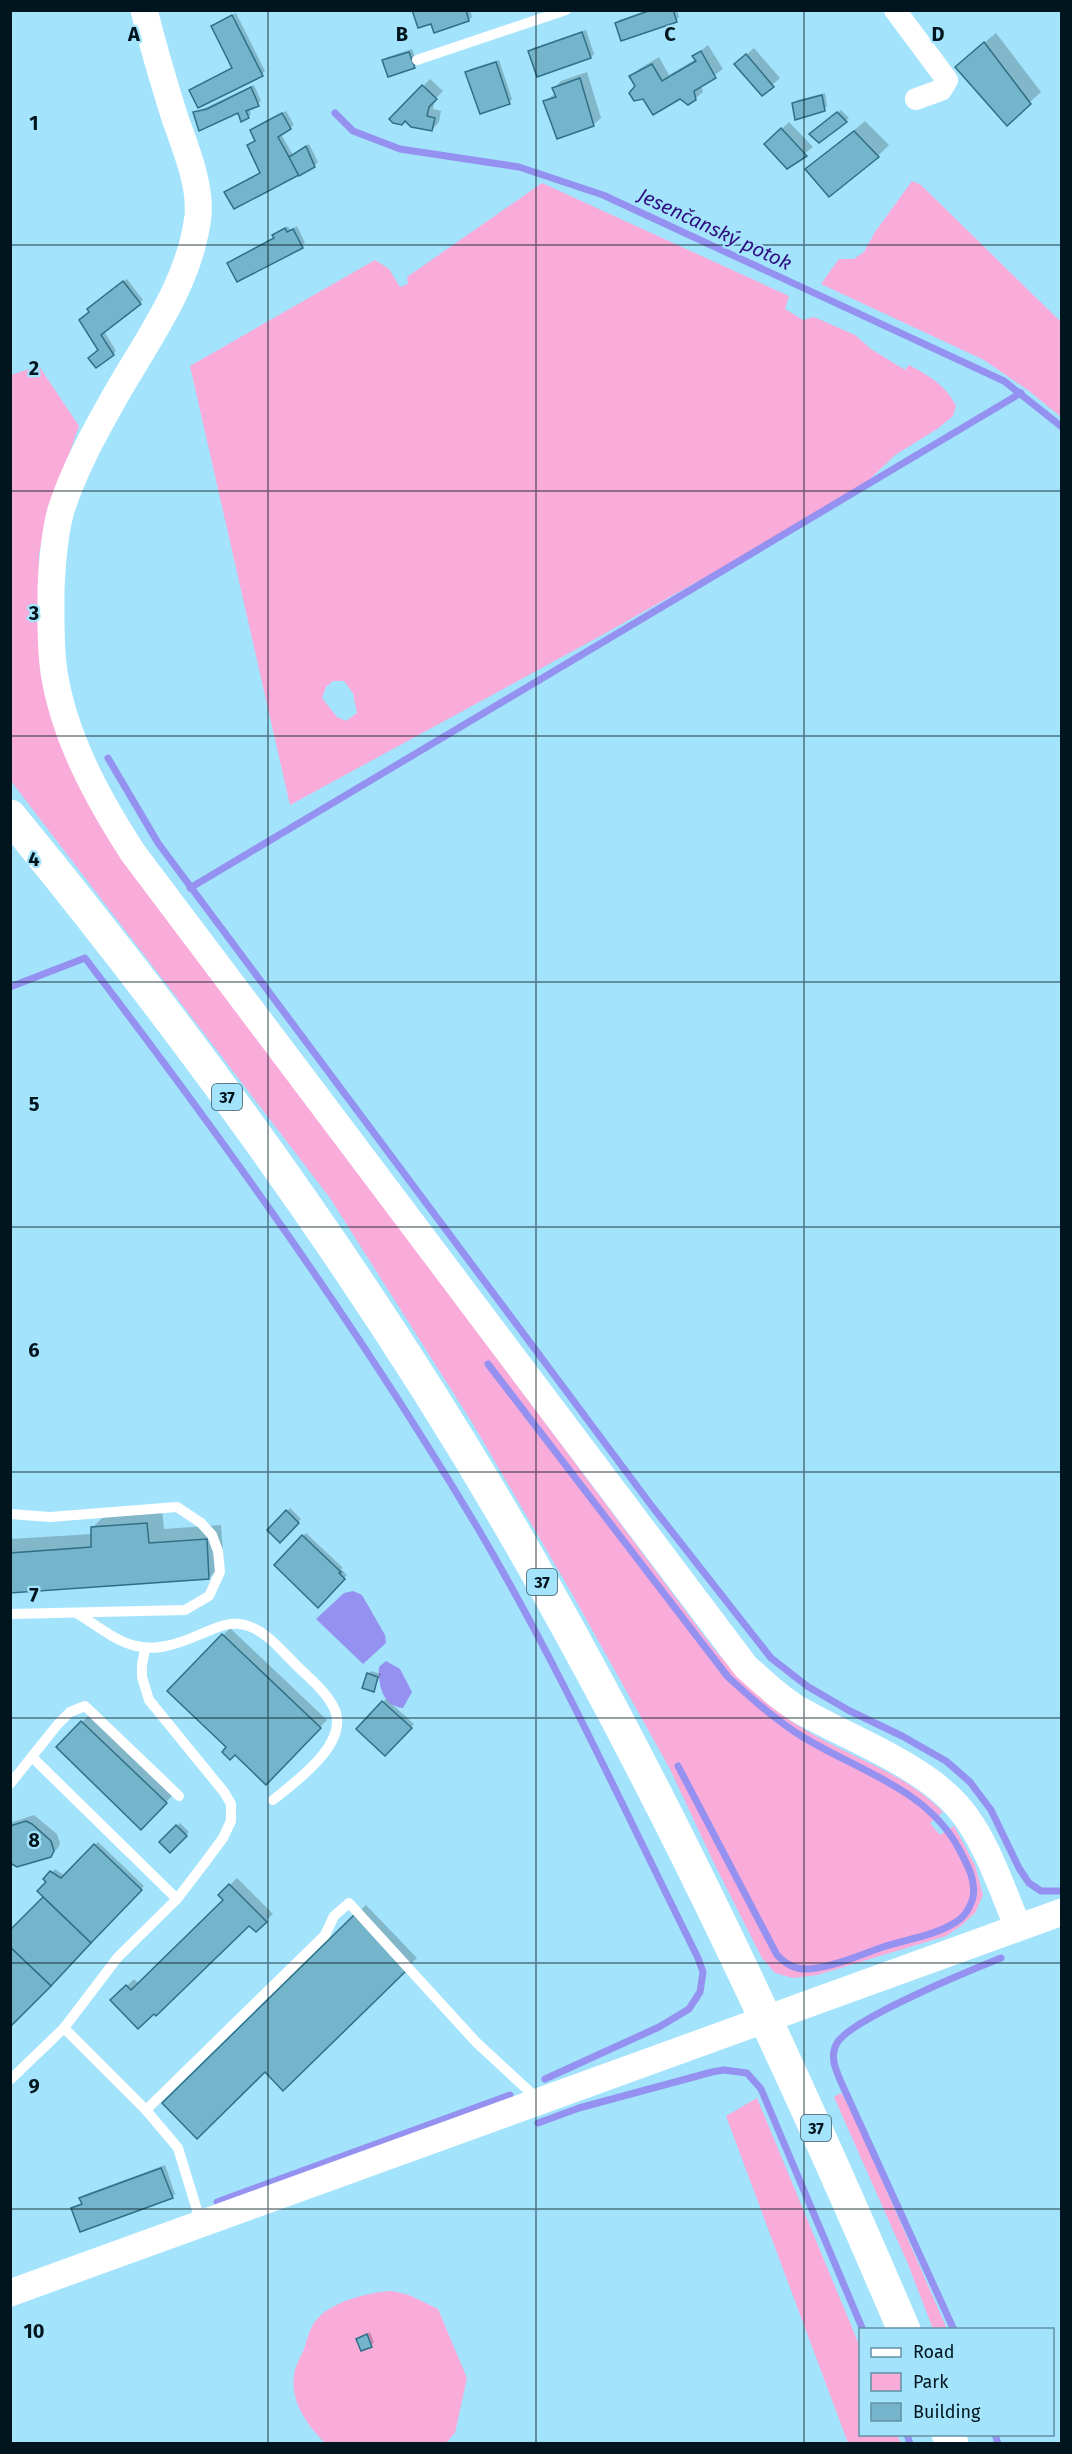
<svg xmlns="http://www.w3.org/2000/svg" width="1072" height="2454" viewBox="0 0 1072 2454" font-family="'Fira Sans',sans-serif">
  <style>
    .green { fill: #f9abd9; fill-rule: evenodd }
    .water { fill: #9491f1 }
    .shadow { fill: #0003 }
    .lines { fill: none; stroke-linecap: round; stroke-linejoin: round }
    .stream { stroke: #9491f1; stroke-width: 7 }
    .building { fill: #75b5cc; stroke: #307086; stroke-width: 1.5 }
    .service { stroke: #fff; stroke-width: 10 }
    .minor { stroke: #fff; stroke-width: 22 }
    .tertiary { stroke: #fff; stroke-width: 27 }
    .primary { stroke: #fff; stroke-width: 33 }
    .grid { fill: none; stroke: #00151e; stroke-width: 1.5; stroke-opacity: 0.55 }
    .labels { text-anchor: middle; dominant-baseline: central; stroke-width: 4.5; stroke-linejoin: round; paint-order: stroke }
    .shield { fill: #a3e4fc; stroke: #315361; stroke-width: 1.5 }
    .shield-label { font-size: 16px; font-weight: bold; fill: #00151e }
    .water-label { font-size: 20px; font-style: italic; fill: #2e0e80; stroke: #a3e4fc }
    .grid-label { font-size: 20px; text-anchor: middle; font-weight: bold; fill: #00151e; stroke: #a3e4fc; stroke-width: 4.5; stroke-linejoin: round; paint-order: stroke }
  </style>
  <rect width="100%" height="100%" fill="#a3e4fc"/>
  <g class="green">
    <polygon points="912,181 921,185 1061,322 1061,417 1029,391 984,360 821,284 839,259 854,259 864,252 875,232"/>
    <path d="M 542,183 L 789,296 L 785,309 L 803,320 L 814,317 L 855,335 L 871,349 L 905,370 L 909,365 C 929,376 946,385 956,406 L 953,416 L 937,429 L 895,455 L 868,481 L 794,527 L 595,639 L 290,805 L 190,366 L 375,260 L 389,269 L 400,287 L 408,284 L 407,277 ZM 333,681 L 344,681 L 353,693 L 357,713 L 346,721 L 337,717 L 322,698 L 326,687 Z"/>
    <path d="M 39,366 L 79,426 L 48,514 L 39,554 L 38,612 L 61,740 L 362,1178 L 714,1649 C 740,1679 767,1707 802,1728 C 848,1757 904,1772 943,1812 L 930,1823 L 940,1835 L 954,1826 L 975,1865 L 983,1895 L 975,1913 L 962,1925 L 946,1936 L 817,1975 L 793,1978 L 775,1973 L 762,1958 L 714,1863 L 670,1769 L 571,1592 L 473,1424 L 330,1198 L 11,781 L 11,375 Z"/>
    <polygon points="841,2093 851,2109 947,2329 933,2329 908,2264 834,2097"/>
    <polygon points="757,2098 860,2347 860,2434 897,2435 901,2443 848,2443 726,2116"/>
    <path d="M 392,2291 L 409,2295 L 438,2309 L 467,2378 L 455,2433 L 446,2443 L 325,2443 C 306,2424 288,2399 295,2370 C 297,2363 301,2356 304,2349 C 307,2341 309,2330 314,2323 C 328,2302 369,2292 392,2291 Z"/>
  </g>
  <g class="water">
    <polygon points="353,1591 362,1595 385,1635 386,1643 363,1664 316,1619 344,1593"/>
    <path d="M 386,1661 L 400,1669 L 412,1692 L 403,1708 C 382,1706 378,1684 379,1667 Z"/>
  </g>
  <g class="shadow">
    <polygon points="413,10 470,10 472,17 469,20 432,22"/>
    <polygon points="648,10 677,10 679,17 676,21 616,23 619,20"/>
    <polygon points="236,13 265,71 262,74 190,90 234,67 213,26"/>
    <polygon points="586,30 594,54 591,57 530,51 533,48"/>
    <polygon points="996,33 1041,92 1007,123 968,56"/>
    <polygon points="708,45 723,69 701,85 703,92 695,99 637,86 631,76 639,69 659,57 669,75 696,59 694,56"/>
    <polygon points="754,48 780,78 762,94 744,57"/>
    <polygon points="412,49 417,63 414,67 384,60 387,57"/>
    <polygon points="499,60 512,99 509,103 467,73 470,69"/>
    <polygon points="587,72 601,118 593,125 545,101 556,93 554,88 561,81"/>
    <polygon points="430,79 443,91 435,99 433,109 441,111 439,122 432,130 405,119 391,119"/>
    <polygon points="254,85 261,101 249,108 251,114 248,117 238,111 194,113"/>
    <polygon points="825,93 827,106 824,109 794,104 797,100"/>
    <polygon points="841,110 849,118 819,141 814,131"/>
    <polygon points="286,111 294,125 281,134 293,155 309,144 318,162 314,166 229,189 262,172 249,146 257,140 252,130"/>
    <polygon points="865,121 889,145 878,156 807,169"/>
    <polygon points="789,122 813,147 788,167 766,144"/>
    <polygon points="288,226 290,230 297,226 305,243 238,280 229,263 275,238 274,235 277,232"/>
    <polygon points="127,279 143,300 104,331 116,351 113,354 99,350 92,306"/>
    <polygon points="290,1508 301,1519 280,1541 269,1530"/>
    <polygon points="162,1509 164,1529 221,1525 224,1563 209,1578 10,1591 10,1539 92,1534 92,1528 107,1513"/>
    <polygon points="306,1533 343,1568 341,1569 347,1575 318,1605 276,1565"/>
    <polygon points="230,1628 327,1720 266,1783 170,1691"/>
    <polygon points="371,1671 381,1674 373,1690 368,1674"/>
    <polygon points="386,1699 414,1724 385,1754 358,1729"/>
    <polygon points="93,1711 177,1791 141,1827 58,1747"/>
    <polygon points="34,1815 57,1834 60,1843 58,1848 50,1856 10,1860 10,1823"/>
    <polygon points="180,1823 189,1832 170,1851 161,1842"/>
    <polygon points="98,1842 144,1886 10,2025 10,1933 45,1896 52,1872 55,1869 65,1876"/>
    <polygon points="237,1878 273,1914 256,1930 249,1924 112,2000 134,1979 139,1984 225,1900 220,1895"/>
    <polygon points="366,1905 417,1958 283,2089 265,2070 164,2103"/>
    <polygon points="165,2165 175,2194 172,2197 73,2209 83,2203 81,2199 84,2195"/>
    <polygon points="370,2332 374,2342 371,2345 361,2337"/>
  </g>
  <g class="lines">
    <g class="stream">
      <polyline points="335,113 353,131 400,149 519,167 603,195 1004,381 1062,427"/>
      <polyline points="108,758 158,843 651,1505 771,1658 807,1686 848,1710 902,1736 946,1761 970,1782 991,1810 1019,1868 1029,1883 1041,1891 1062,1891"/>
      <polyline points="190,888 1021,393"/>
      <path d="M 10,987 L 85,958 C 226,1143 362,1333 480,1532 C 561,1670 627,1816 698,1958 L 703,1972 L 700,1992 L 689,2009 L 659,2027 L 545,2079"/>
      <path d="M 488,1364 L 728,1677 C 750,1697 771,1716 795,1732 C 851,1769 926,1786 959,1849 C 967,1864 978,1883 972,1901 C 969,1909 963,1918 956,1922 C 934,1936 907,1939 883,1947 C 860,1955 833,1967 809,1969 C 795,1970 786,1964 777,1955 L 678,1766"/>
      <polyline points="538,2123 579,2108 712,2072 724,2070 747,2073 761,2089 863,2330"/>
      <polyline points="217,2202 510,2095"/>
      <path d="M 954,2330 L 841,2082 C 836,2070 829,2056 837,2043 C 851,2019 971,1970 1001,1958"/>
      <polyline points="907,2434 910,2444"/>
      <polyline points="995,2434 998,2444"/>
    </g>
  </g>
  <g class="building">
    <polygon points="412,10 466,10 469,21 434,33 431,24 418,28"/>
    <polygon points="651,10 673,10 677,22 621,41 615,23"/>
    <polygon points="232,15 263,76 198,108 189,90 232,68 211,26"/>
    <polygon points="582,32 591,58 537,77 528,51"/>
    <polygon points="984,42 1031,104 1007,126 955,67"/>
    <polygon points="701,51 716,78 694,91 696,100 688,105 680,99 653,115 643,99 634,101 629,93 635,86 629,76 652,64 662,81 696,61 692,56"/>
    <polygon points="409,52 415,68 388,77 382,60"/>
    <polygon points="746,54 774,87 762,96 734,64"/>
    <polygon points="496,62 510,104 480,114 465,72"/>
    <polygon points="580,78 594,126 557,139 543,101 556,97 552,88"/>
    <polygon points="422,85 437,99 429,107 427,116 435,118 432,131 411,127 405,121 402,125 393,123 389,119"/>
    <polygon points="251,87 259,106 246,111 249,118 241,122 238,113 199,131 193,112 207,109"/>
    <polygon points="822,95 825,111 795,120 792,103"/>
    <polygon points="837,112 847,122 819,143 809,134"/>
    <polygon points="282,113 291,129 278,137 299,175 234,209 224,192 260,173 247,145 255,141 250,130"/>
    <polygon points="781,128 807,156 787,169 764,144"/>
    <polygon points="854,131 879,157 829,197 805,169"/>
    <polygon points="306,146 315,167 299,176 289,157"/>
    <polygon points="285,228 287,232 293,229 303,248 237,282 227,263 274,238 272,235"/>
    <polygon points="123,281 141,304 101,335 114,355 96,368 88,358 98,350 79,320 89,312 87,309"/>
    <polygon points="286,1510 299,1523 280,1543 267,1530"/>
    <polygon points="147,1523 149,1543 207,1539 209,1579 10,1593 10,1553 91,1547 91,1527"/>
    <polygon points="302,1535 341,1572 339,1573 345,1579 318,1608 274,1565"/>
    <polygon points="222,1634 321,1728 266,1785 235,1755 230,1760 222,1752 226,1747 167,1691"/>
    <polygon points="367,1673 378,1677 374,1692 362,1688"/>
    <polygon points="382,1701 412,1728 385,1756 356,1729"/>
    <polygon points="81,1721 167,1803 141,1830 56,1747"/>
    <polygon points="26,1821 32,1824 51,1841 54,1851 51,1857 17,1867 10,1863 10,1826"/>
    <polygon points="176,1825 187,1836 170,1853 159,1842"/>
    <polygon points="94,1844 142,1890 91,1943 37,1891 46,1882 43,1879 50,1871 61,1878"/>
    <polygon points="229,1884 267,1922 256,1932 249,1926 156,2016 154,2014 138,2029 110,2000 126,1985 131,1990 223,1900 218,1895"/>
    <polygon points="43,1897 91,1943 51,1986 10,1947 10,1930"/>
    <polygon points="354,1915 407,1970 283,2091 265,2072 197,2139 162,2103"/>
    <polygon points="10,1947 51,1986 10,2027"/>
    <polygon points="161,2168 173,2198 80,2232 71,2208 82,2204 79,2198"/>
    <polygon points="367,2334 372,2347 361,2351 356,2339"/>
  </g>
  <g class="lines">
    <g class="service">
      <polyline points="417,60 566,10"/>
      <polyline points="10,1514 50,1517 177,1507 201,1523 212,1535 218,1551 220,1572 209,1596 185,1610 10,1614"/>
      <path d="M 77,1613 C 127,1647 142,1660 201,1634 C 214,1629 226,1622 240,1624 C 263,1627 280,1649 295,1664 C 308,1677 326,1691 334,1708 C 351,1743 295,1782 273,1800"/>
      <polyline points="33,1758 177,1899"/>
      <polyline points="10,1784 58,1724 70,1712 85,1706 179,1796"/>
      <polyline points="64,2028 146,2110 178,2148 201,2223"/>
      <polyline points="10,2080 64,2028 118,1957 177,1899 206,1861 223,1838 231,1821 231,1804 224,1792 149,1700 142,1677 142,1665 145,1649"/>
      <polyline points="146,2110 325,1935 334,1916 349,1903 476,2042 530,2092 535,2101"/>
    </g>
    <polyline class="minor" points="895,10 947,80 941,90 916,99"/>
    <g class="tertiary">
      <path d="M 144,10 C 153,46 163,80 174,115 C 184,145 201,183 198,216 C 190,282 150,336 118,391 C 96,430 75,467 61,510 C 54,535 52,564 51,590 C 51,617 50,645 54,672 C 64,737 98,799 133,853 L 746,1667 C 764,1683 782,1700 803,1712 C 851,1739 924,1766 959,1808 C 986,1839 1002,1890 1018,1927"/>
      <polyline points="10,2293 1062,1912"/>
    </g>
    <g class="primary">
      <path d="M 10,816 C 206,1055 394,1317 545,1587 C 680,1827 796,2077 904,2330"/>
      <polyline points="948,2434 952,2444"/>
    </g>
  </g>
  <path class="grid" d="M 268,10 L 268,2444M 536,10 L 536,2444M 804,10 L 804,2444M 10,245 L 1062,245M 10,491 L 1062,491M 10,736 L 1062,736M 10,982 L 1062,982M 10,1227 L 1062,1227M 10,1472 L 1062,1472M 10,1718 L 1062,1718M 10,1963 L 1062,1963M 10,2209 L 1062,2209"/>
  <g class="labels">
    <g class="shield">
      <rect x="212" y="1084" width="30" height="26" rx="4.5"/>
      <rect x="527" y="1569" width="30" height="26" rx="4.5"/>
      <rect x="801" y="2115" width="30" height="26" rx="4.5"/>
    </g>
    <g class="shield-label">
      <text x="227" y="1097">37</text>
      <text x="542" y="1582">37</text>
      <text x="816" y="2128">37</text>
    </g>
    <g class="water-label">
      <text transform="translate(715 229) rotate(25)">Jesenčanský potok</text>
    </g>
  </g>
  <g class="grid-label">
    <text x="134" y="41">A</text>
    <text x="402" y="41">B</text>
    <text x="670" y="41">C</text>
    <text x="938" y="41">D</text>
    <text x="34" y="130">1</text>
    <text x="34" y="375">2</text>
    <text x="34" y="620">3</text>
    <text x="34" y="866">4</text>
    <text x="34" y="1111">5</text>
    <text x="34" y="1357">6</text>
    <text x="34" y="1602">7</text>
    <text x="34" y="1847">8</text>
    <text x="34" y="2093">9</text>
    <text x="34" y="2338">10</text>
  </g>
  <rect width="1072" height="2454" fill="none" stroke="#00151e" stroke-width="24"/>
  <rect x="859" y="2328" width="195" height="108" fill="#a3e4fc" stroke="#6291a3" stroke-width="1.5"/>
  <rect x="871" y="2348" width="30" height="9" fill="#ffffff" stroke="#6291a3" stroke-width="1.5"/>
  <text x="913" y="2358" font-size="18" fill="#00151e">Road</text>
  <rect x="871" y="2373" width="30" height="18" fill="#f9abd9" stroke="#6291a3" stroke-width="1.5"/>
  <text x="913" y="2388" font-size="18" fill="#00151e">Park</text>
  <rect x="871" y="2403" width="30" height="18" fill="#75b5cc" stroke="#6291a3" stroke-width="1.5"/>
  <text x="913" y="2418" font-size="18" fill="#00151e">Building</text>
</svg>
